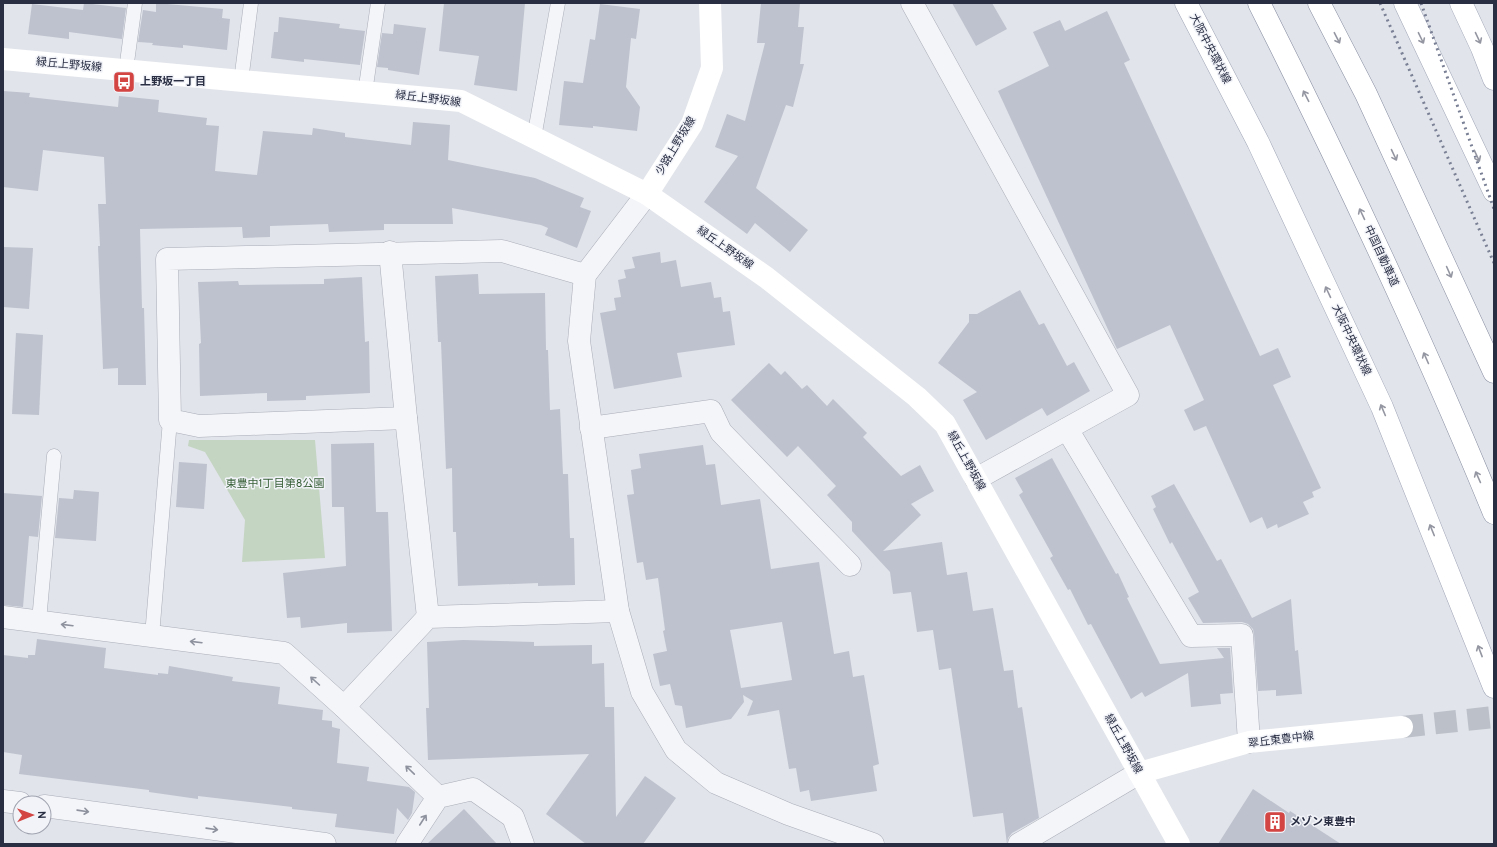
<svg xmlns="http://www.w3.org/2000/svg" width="1497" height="847" viewBox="0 0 1497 847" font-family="Overpass,'Noto Sans JP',sans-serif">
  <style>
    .green { fill: #c4d5c2 }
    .building { fill: #bec2ce; fill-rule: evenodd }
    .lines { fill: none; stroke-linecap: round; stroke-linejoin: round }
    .secondary-tunnel { stroke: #bcc0c9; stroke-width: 22; stroke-dasharray: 22 11; stroke-linecap: butt }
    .lane-casing { stroke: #aaadb8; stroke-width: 15 }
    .street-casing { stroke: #aaadb8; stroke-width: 23 }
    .primary-casing { stroke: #a0a6b7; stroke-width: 23 }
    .highway-casing { stroke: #888ea2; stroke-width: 23 }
    .lane { stroke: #f4f5f9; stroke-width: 14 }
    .street { stroke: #f4f5f9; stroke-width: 22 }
    .secondary { stroke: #fff; stroke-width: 22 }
    .primary { stroke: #fff; stroke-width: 22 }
    .highway { stroke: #fff; stroke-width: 22 }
    .rail { stroke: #7a8095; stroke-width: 3; stroke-dasharray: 2 4; stroke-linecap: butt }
    .oneway { stroke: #9496a1 }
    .oneway2 { stroke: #8e929e }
    .labels { text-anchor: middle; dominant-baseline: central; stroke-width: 3; stroke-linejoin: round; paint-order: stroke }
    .street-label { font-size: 11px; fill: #292e43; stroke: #f1f3f8 }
    .poi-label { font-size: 11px; font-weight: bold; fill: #292e43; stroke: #f1f3f8; text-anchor: start }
    .park-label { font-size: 11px; fill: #375f36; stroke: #f1f3f8 }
  </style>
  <rect width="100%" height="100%" fill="#e1e4ea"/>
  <polygon class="green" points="189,440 315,440 325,558 242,562 245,520 205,452 188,446"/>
  <g class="building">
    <polygon points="84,3 126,8 122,39 69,32 69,39 28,34 32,4 83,10"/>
    <polygon points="156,3 223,9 222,18 230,19 227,50 183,45 183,48 152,45 153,43 138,42 143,10 156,12"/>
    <polygon points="444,3 525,3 517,91 474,85 479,56 439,51"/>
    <polygon points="761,3 800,3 798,27 804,27 800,64 804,64 793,107 786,105 756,188 808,230 790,252 755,223 747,234 704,202 738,156 715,147 727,114 745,121 765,43 757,43"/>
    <polygon points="952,3 992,3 1007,29 976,46"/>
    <polygon points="600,4 640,9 636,39 631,38 626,87 640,107 637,131 593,126 593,128 559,125 564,81 583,83 590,39 595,40"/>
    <polygon points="1107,11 1130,60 1124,63 1260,356 1278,348 1291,377 1273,385 1321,488 1312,492 1314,497 1303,502 1309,514 1278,528 1277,524 1267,529 1262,517 1250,523 1206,426 1194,431 1184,410 1204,400 1170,325 1117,349 998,91 1049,66 1033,32 1060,20 1065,31"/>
    <polygon points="279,17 340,24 339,28 365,31 360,65 304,59 304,62 271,58 274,32 278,32"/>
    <polygon points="394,24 426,28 419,75 388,70 388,68 377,67 382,33 393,34"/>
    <polygon points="3,91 30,93 29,97 118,107 119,96 159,100 158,112 207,118 206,125 219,126 215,171 257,175 263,131 312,135 313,128 345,133 345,137 411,145 413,122 450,125 448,160 535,178 584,198 580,207 591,211 577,248 545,235 548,228 541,225 452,208 453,224 384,224 384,230 329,232 328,224 270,226 270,237 243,238 242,227 140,229 142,308 144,308 146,385 118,385 118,368 103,369 98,246 100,246 98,204 106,204 104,157 43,150 38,191 3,187"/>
    <polygon points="3,247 33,248 29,309 3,307"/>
    <polygon points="660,252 661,263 676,260 681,287 711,282 714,298 721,297 723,312 730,311 735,345 677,353 682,377 614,389 600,313 616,310 614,298 621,297 618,280 626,278 624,270 635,268 632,257"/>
    <polygon points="478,274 479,294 545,293 546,350 548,350 550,410 560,409 563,474 568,474 570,538 574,538 575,585 538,586 538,583 458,586 456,532 453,532 452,468 446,469 441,342 438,342 435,276"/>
    <polygon points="362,277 365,342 369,341 370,393 306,396 306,400 267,401 267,393 200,396 199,344 201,343 198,282 238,281 239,285 324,284 324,279"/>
    <polygon points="1020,290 1039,325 1044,323 1067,366 1074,362 1090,391 1047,416 1042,408 986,440 963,400 977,392 938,363 969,322 969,314 977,314"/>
    <polygon points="16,333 43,335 39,415 12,414"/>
    <polygon points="769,363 781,375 785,371 802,389 807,385 827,406 833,399 867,433 863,437 901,476 920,465 934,491 911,504 921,515 883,551 942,542 947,575 967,572 973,611 993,608 1004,671 1013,670 1018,708 1022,707 1039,818 1012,833 1008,838 1007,844 1003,813 973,817 951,668 939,670 933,630 917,632 911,592 893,594 890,572 852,531 852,522 827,495 836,486 798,446 787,457 731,400"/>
    <polygon points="374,443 376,512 388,512 392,631 347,633 347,623 301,628 300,617 287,618 283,573 346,566 344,507 332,507 331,444"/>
    <path d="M 703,445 L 706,465 L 715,464 L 721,505 L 760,499 L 771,569 L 819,562 L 834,654 L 849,651 L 853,677 L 864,675 L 879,764 L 873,766 L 877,791 L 811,801 L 809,790 L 800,792 L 796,768 L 789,769 L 779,710 L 747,716 L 753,701 L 743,695 L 744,702 L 731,719 L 686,728 L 682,706 L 675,705 L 670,684 L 660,686 L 653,654 L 667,651 L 663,631 L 665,630 L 658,578 L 646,580 L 643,562 L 637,563 L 627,495 L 634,494 L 631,470 L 641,468 L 639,454 ZM 782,622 L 792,680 L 741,688 L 730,630 Z"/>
    <polygon points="1052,458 1116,574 1118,573 1129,597 1127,598 1160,664 1224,658 1217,648 1230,648 1233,693 1220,694 1221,704 1191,707 1188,673 1145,697 1142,692 1131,699 1091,624 1088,625 1070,589 1068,590 1050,558 1053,556 1019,495 1023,492 1015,478"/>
    <polygon points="179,462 207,464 204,509 176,507"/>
    <polygon points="1174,484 1217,561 1221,559 1252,618 1291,599 1295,651 1298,650 1302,694 1276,696 1276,690 1258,691 1254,634 1253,629 1248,624 1242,622 1203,623 1188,598 1199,592 1172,542 1170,544 1153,509 1156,507 1151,496"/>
    <polygon points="74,490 99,492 96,541 55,538 59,498 73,499"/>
    <polygon points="3,493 42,496 38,537 29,536 23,607 3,605"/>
    <polygon points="37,639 106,648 104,668 158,675 158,673 168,674 169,666 233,677 232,681 280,687 278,704 323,710 322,720 332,721 332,727 340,729 337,763 369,767 367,781 409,787 415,792 412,813 408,820 397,808 394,834 335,827 337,814 292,809 292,807 198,796 198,799 149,792 149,790 19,774 22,755 3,752 3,655 28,658 28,655 35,655"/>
    <polygon points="463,640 534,642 534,646 592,645 592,664 604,663 605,707 614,707 616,817 645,776 676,798 643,844 586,844 546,814 589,754 428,760 426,708 429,708 427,642"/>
    <polygon points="1253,789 1289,813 1290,811 1341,844 1218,844"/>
    <polygon points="464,809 497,844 427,844"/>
  </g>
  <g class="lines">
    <polyline class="secondary-tunnel" points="1402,727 1494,717"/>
    <g class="lane-casing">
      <g id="lane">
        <polyline points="126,70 135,3"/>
        <polyline points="241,81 251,3"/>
        <polyline points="365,93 378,3"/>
        <polyline points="534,138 558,3"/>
        <polyline points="39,621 54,456"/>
        <polyline points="152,636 170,420"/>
      </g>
    </g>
    <g class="street-casing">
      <g id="street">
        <polyline points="912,3 1128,395 976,479"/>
        <polyline points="647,194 585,275 579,341 618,611 642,692 676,750 716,783 788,814 873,844"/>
        <polyline points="390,252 406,418 428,617"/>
        <polyline points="406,418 199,426 170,420 167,259 502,251 585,275"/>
        <polyline points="591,428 711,411 721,432 850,565"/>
        <polyline points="1067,429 1191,636 1242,635 1249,742"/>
        <polyline points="3,617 284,653 344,707 438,797"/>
        <polyline points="344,707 428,617 618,611"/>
        <polyline points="3,801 20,803"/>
        <polyline points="44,806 325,844"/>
        <polyline points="407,844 438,797 473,789 513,817 523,844"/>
        <polyline points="1019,844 1139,773"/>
      </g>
    </g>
    <g class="primary-casing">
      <g id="primary">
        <polyline points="1186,3 1258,142 1382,407 1494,687"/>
        <polyline points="1405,3 1494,191"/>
        <polyline points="1461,3 1482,48 1494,79"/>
      </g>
    </g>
    <g class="highway-casing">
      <g id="highway">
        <path d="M 1259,3 C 1343,170 1423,340 1494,513"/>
        <polyline points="1319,3 1366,94 1494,372"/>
      </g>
    </g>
    <use href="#lane" class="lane"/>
    <use href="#street" class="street"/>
    <g class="secondary">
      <polyline points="3,59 461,101 647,194 767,278 917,397 945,424 1179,844"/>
      <polyline points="647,194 692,124 712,68 710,3"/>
      <polyline points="1139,773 1249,742 1402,727"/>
    </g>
    <use href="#primary" class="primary"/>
    <use href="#highway" class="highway"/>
    <g class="rail">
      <polyline points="1380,3 1494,263"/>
      <polyline points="1421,3 1494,209"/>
    </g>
  </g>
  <defs><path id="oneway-shaft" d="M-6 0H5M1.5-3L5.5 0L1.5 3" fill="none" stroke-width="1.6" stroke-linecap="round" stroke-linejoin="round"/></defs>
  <g class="oneway">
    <use href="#oneway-shaft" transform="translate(1337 38) rotate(63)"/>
    <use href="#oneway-shaft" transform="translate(1421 38) rotate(64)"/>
    <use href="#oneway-shaft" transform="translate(1478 38) rotate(65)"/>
    <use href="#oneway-shaft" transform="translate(1306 96) rotate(-117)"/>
    <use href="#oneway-shaft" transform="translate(1394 155) rotate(65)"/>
    <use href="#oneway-shaft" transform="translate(1477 156) rotate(65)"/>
    <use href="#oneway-shaft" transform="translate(1362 214) rotate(-115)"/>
    <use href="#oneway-shaft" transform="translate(1449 272) rotate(66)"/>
    <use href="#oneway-shaft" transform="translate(1328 292) rotate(-115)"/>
    <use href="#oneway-shaft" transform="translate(1426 358) rotate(-114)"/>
    <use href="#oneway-shaft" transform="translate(1383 410) rotate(-113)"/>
    <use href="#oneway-shaft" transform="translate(1478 477) rotate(-114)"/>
    <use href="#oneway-shaft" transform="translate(1432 530) rotate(-112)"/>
    <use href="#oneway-shaft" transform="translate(1480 651) rotate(-111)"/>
  </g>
  <g class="oneway2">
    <use href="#oneway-shaft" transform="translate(67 625) rotate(-173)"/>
    <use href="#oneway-shaft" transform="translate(196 642) rotate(-173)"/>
    <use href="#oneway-shaft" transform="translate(315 681) rotate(-138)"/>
    <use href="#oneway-shaft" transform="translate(410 770) rotate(-136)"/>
    <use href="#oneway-shaft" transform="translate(83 811) rotate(8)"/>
    <use href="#oneway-shaft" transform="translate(423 820) rotate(-57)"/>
    <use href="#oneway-shaft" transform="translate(212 829) rotate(8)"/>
  </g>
  <defs>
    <g id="bus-square" transform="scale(1.15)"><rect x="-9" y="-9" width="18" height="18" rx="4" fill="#d34543" stroke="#f1f3f8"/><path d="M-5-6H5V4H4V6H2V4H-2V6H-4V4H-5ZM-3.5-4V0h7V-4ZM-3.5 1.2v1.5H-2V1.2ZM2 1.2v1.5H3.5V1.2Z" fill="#fff"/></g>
    <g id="building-square" transform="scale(1.15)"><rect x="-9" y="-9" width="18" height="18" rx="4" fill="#d34543" stroke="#f1f3f8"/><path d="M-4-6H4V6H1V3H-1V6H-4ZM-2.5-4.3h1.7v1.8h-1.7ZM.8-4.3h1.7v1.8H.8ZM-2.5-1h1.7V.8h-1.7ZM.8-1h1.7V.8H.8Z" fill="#fff"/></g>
  </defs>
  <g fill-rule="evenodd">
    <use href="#bus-square" x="124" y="82"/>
    <use href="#building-square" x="1275" y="822"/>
  </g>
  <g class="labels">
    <g class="street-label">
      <text transform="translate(1210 49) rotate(63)">大阪中央環状線</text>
      <text transform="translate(69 65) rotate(5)">緑丘上野坂線</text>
      <text transform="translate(428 99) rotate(7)">緑丘上野坂線</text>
      <text transform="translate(676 146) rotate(-59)">少路上野坂線</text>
      <text transform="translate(725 248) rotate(35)">緑丘上野坂線</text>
      <text transform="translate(1381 256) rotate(65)">中国自動車道</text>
      <text transform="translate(1351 340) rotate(65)">大阪中央環状線</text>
      <text transform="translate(966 461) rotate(61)">緑丘上野坂線</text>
      <text transform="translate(1281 740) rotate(-7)">翠丘東豊中線</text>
      <text transform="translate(1123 744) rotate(61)">緑丘上野坂線</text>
    </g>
    <g class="poi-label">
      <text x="140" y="82">上野坂一丁目</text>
      <text x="1290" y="822">メゾン東豊中</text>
    </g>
    <g class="park-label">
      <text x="275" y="484">東豊中1丁目第8公園</text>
    </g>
  </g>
  <rect width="1497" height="847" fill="none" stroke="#292e43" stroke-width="8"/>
  <g transform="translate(32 815) rotate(89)"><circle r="19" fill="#f1f3f8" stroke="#a1a4b0"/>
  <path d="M0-3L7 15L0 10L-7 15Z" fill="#d34543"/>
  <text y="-6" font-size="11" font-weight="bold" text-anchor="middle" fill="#292e43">N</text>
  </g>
</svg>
